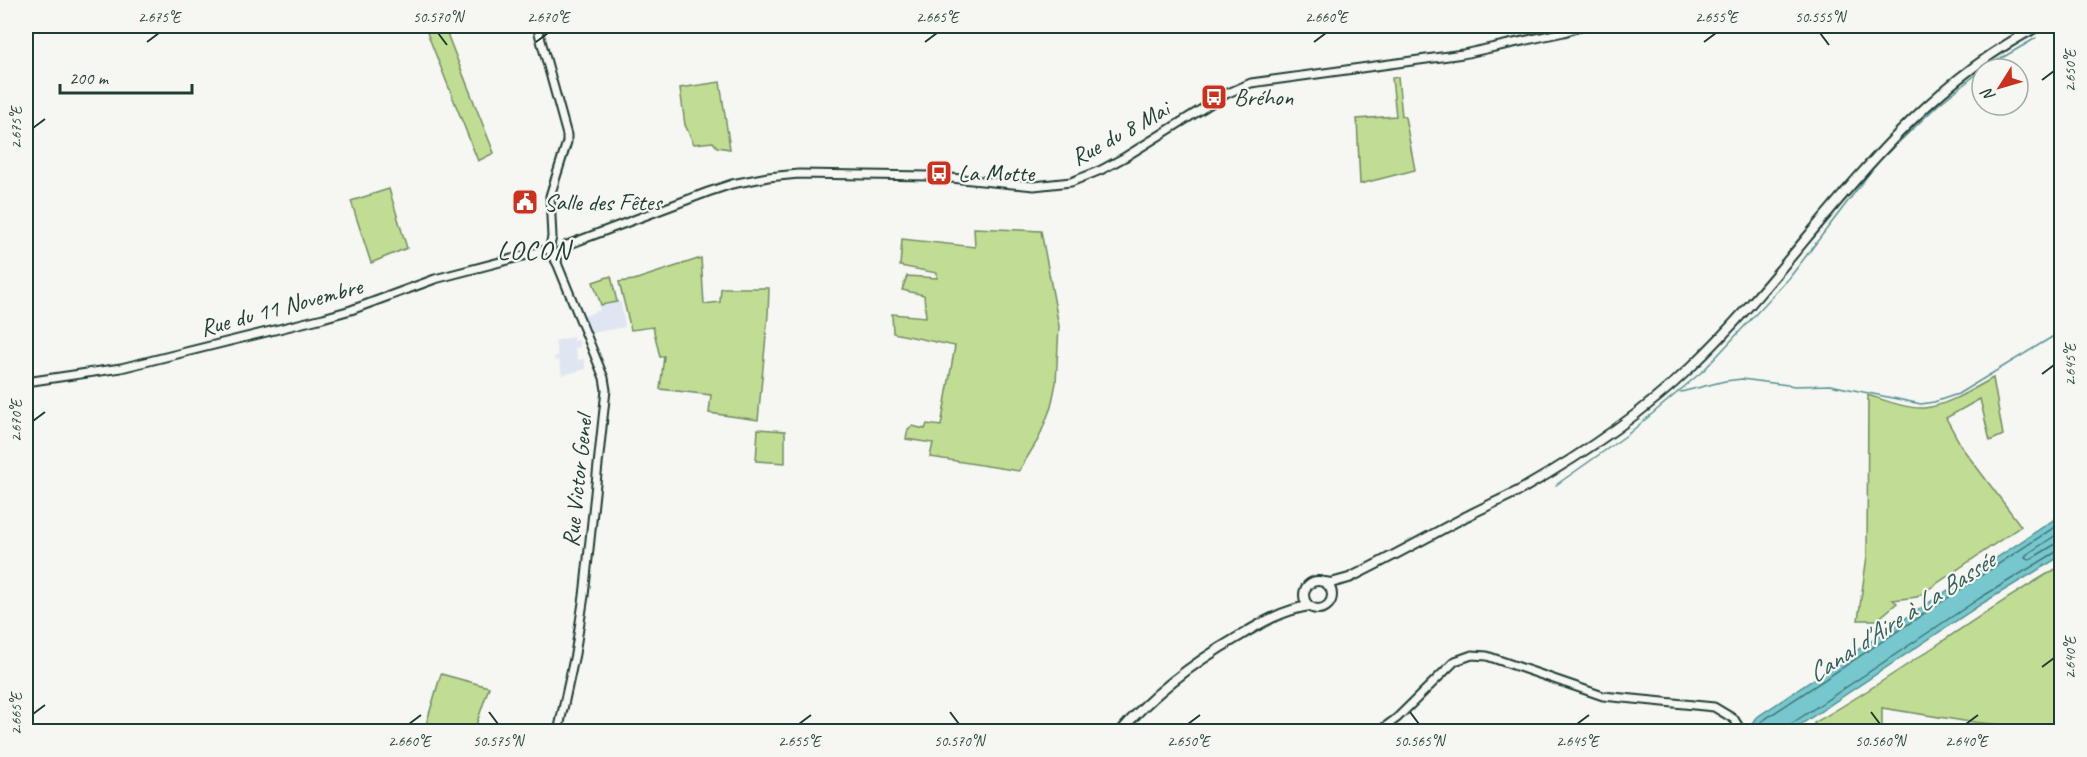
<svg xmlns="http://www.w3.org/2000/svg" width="2087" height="757" viewBox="0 0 2087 757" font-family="Caveat,sans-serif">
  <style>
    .built { fill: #e0e6f1 }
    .green { fill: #c1dc93; stroke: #708c64; stroke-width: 1.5 }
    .water { fill: #76c7ce; stroke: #539090; stroke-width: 1.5 }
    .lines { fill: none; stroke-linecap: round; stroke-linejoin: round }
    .shore { stroke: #427472; stroke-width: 1.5 }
    .stream { stroke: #539090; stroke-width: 1.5 }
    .secondary-casing { stroke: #1f3d34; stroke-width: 11 }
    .primary-casing { stroke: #1f3d34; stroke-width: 12 }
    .secondary { stroke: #f6f6f2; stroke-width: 7 }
    .primary { stroke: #f6f6f2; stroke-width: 8 }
    .ticks { fill: none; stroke: #1f3d34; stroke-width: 2 }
    .labels { text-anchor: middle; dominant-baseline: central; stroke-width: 4.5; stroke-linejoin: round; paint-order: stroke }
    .poi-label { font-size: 24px; fill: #1f3d34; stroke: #f6f6f2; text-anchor: start }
    .street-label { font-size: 24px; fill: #1f3d34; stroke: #f6f6f2 }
    .water-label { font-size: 26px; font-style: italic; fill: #35605a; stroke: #f6f6f2 }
    .quarter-label { font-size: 27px; letter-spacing: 1.5px; fill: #1f3d34; stroke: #f6f6f2 }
    .neatline { fill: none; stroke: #1f3d34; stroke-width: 2 }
    .ticks-label { font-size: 15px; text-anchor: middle; fill: #1f3d34 }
  </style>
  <rect width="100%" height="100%" fill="#f6f6f2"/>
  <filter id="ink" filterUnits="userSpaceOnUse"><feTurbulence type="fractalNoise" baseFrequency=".0167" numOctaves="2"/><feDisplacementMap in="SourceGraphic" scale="12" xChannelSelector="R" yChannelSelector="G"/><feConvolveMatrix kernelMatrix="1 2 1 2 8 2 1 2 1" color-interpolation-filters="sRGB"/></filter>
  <g filter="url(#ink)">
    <g class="built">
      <polygon points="621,302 625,327 592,333 584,316 600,310 598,305"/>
      <polygon points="573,337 574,341 579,340 580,347 575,348 578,360 584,359 586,369 562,375 559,360 555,361 554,357 558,356 555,341"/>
    </g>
    <g class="green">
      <polygon points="435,26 444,26 494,153 478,161 426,30"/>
      <polygon points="1398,77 1402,116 1405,117 1415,170 1360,184 1357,119 1396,116 1392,78"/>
      <polygon points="720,82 730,149 717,147 713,142 694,144 685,125 680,88"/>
      <polygon points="389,189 407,248 371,263 351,201"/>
      <polygon points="974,228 1041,231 1059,326 1056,383 1051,407 1039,438 1019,471 930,457 933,443 906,439 908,429 912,426 925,429 927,424 941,426 955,346 893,333 892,314 926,317 924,295 902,290 907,276 937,278 937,273 900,266 902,239 975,247"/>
      <polygon points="701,258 704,304 720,302 721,288 769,288 768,315 758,420 709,413 711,395 660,389 664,356 660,357 653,327 631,330 619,282 634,280"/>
      <polygon points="611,276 617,302 601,305 593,282"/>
      <path d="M 1993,378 L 2003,435 L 1990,441 L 1980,399 L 1946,418 L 1963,449 L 2021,526 L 1917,597 L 1893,600 L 1897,603 L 1877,620 L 1858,620 L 1867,556 L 1868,395 C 1884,400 1907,409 1924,408 C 1947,406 1973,389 1993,378 Z"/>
      <polygon points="758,429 785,431 785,463 756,461"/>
      <path d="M 2061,566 L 2061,731 L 1964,721 L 1882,708 L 1882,731 L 1838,731 L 1836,727 L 1825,731 L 1814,731 L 1814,723 C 1899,675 1976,614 2061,566 Z"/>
      <polygon points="441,674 489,687 474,731 424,731"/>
    </g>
    <polygon class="water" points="2061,515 2061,556 1983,603 1791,731 1744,732 1750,728 1757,717"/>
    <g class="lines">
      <g class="shore">
        <polyline points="2062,531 2026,555 2025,558 2029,560 2054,545 2062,544"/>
        <polyline points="1754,732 1762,721 2062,522"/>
        <polyline points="1788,732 1791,724 1980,598 2056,552 2062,551"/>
      </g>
      <g class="stream">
        <polyline points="1983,69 2036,38"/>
        <polyline points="1681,392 1725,381 1742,379 1795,386 1830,385 1921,404 1934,402 1958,394 2062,331"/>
        <polyline points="1556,485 1627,435 1704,370 1790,277 1878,162 1939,104 1982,70"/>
      </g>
      <g class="secondary-casing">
        <g id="secondary">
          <polyline points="537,26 567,135 567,142 550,196 552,237 549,250 557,263 604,378 606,390 584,596 575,654 558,732"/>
          <polyline points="557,263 558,253 567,245 708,192 732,184 768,177 799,174 930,176 1034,186 1071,182 1101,170 1125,157 1226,94 1251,83 1463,54 1564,32 1582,26"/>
          <polyline points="26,382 121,368 323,318 351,310 435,279 542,251 550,247"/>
          <polyline points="1378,732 1397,718 1455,661 1472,655 1487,656 1603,696 1714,707 1734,719 1742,732"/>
        </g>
      </g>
      <g class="primary-casing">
        <g id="primary">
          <circle cx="1318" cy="595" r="14"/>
          <path d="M 1325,582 L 1331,583 L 1349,578 C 1390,558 1429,536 1469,515 C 1487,506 1505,498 1522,489 C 1583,454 1641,415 1691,367 C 1809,254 1889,103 2039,26"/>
          <path d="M 1120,732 C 1154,692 1193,663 1238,637 C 1261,623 1283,610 1309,606"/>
        </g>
      </g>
      <use href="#secondary" class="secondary"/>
      <use href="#primary" class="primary"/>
    </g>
  </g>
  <path class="ticks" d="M 438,33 L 447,45M 1820,33 L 1829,45M 147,42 L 159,33M 536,42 L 548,33M 925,42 L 937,33M 1314,42 L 1326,33M 1704,42 L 1716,33M 2042,80 L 2054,71M 33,128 L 45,119M 2042,374 L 2054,365M 33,421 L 45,412M 2042,667 L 2054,658M 489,712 L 498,724M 950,712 L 959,724M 1410,712 L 1419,724M 1871,712 L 1880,724M 33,714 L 45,705M 409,724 L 421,715M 799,724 L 811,715M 1188,724 L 1200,715M 1577,724 L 1589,715M 1966,724 L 1978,715"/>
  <defs>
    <g id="bus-square" transform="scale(1.35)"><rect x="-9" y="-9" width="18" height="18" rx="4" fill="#c8321e" stroke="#f6f6f2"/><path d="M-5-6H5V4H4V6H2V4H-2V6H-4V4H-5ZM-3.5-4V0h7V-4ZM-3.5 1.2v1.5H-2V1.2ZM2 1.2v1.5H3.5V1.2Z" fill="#fff"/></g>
    <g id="civic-square" transform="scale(1.35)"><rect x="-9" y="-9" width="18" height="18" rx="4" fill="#c8321e" stroke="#f6f6f2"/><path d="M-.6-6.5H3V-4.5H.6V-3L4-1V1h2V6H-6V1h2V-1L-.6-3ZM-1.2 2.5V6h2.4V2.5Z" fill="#fff"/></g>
  </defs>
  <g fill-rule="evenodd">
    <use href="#bus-square" x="1214" y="97"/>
    <use href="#bus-square" x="939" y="173"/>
    <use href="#civic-square" x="525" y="202"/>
  </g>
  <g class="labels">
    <g class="poi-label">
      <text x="1234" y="97">Bréhon</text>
      <text x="958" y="173">La Motte</text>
      <text x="544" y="202">Salle des Fêtes</text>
    </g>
    <g class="street-label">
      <text transform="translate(1120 133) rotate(-29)">Rue du 8 Mai</text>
      <text transform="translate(281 307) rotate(-15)">Rue du 11 Novembre</text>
      <text transform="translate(577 481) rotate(-84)">Rue Victor Genel</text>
    </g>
    <g class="water-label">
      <text transform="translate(1901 617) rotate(-33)">Canal d'Aire à La Bassée</text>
    </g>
    <g class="quarter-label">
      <text x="534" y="250">LOCON</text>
    </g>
  </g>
  <rect width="2087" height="757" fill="none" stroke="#f6f6f2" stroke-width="66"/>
  <g transform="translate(2000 87) rotate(233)"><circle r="28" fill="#f6f6f2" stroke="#a0aca6" stroke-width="1.5"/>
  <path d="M0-4.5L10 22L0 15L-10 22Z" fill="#c8321e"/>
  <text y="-9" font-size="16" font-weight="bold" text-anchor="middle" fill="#1f3d34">N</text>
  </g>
  <path d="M60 84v9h132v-9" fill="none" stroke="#1f3d34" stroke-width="3"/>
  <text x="69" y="84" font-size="18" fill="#1f3d34" stroke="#f6f6f2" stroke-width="4.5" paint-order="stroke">200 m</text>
  <rect x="33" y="33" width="2021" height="691" class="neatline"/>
  <g class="ticks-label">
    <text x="159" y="22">2.675°E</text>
    <text x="438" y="22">50.570°N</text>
    <text x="548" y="22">2.670°E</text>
    <text x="937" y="22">2.665°E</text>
    <text x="1326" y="22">2.660°E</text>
    <text x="1716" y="22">2.655°E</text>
    <text x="1820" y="22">50.555°N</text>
    <text transform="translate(2070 71) rotate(-90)" y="5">2.650°E</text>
    <text transform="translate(16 128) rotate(-90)" y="5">2.675°E</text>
    <text transform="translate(2070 365) rotate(-90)" y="5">2.645°E</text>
    <text transform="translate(16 421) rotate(-90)" y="5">2.670°E</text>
    <text transform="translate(2070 658) rotate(-90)" y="5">2.640°E</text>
    <text transform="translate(16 714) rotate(-90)" y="5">2.665°E</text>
    <text x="409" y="746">2.660°E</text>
    <text x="498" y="746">50.575°N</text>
    <text x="799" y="746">2.655°E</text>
    <text x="959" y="746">50.570°N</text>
    <text x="1188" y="746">2.650°E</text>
    <text x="1419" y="746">50.565°N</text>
    <text x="1577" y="746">2.645°E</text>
    <text x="1880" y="746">50.560°N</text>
    <text x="1966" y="746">2.640°E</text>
  </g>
</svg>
